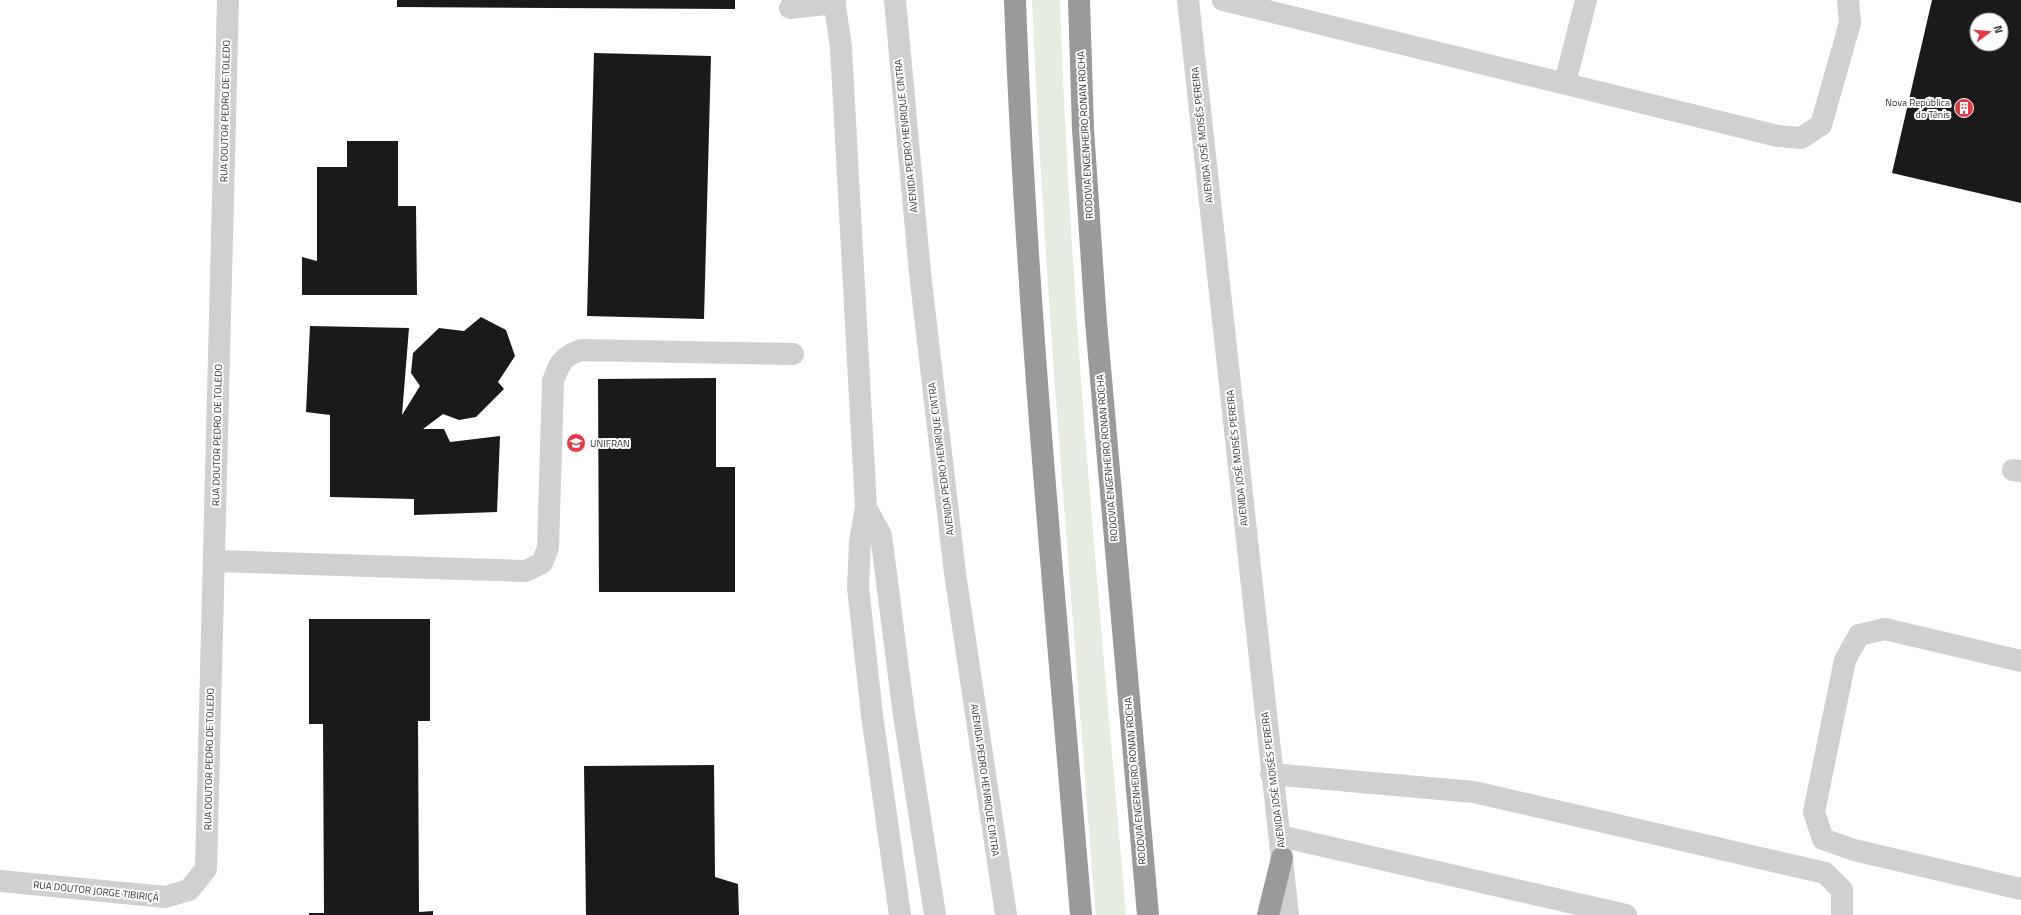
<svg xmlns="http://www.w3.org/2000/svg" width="2021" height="915" viewBox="0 0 2021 915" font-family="'Titillium Web',sans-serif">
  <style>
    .green { fill: #e6ecdf }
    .building { fill: #1a1a1a; fill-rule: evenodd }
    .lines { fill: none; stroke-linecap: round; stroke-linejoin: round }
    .minor { stroke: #d0d0d0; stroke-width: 22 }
    .highway { stroke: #9a9a9a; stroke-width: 22 }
    .labels { text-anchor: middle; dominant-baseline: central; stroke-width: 4; stroke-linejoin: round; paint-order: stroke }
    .poi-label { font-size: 10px; fill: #333; stroke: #fff; text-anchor: end }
    .street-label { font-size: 10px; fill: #333; stroke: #fff }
  </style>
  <rect width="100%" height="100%" fill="#fff"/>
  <path class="green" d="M 1032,0 L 1060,0 C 1070,306 1100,610 1126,915 L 1096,915 L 1094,897 C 1072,598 1045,300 1032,0 Z"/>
  <g class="building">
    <polygon points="397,0 735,0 735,9 397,7"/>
    <path d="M 1932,0 L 2021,0 L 2021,203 L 1892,173 ZM 1977,20 L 2001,20 L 2001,44 L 1977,44 Z"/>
    <polygon points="594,53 711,56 704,319 587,316"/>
    <polygon points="347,141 398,141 398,206 416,206 417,295 302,295 302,257 317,261 317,167 347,167"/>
    <polygon points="481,317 506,330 515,356 498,382 504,389 476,417 459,420 443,414 423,429 444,429 450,442 500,436 497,512 414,515 414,499 330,497 330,415 306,412 310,326 409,328 402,415 420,386 411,373 413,353 439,328 464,331"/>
    <polygon points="716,378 716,467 735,467 735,592 599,592 598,379"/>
    <polygon points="309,619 430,619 430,721 418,721 419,912 433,911 433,915 309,915 309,913 324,913 323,724 309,724"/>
    <polygon points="714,765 715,877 738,884 739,915 586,915 584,766"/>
  </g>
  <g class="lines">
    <g class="minor">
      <polyline points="834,0 841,47 866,508 860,541 858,587 872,715 900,915"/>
      <polyline points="895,0 920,273 955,573 1006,915"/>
      <polyline points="1188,0 1288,915"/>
      <polyline points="1223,0 1778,136 1801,138 1821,125 1850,23 1848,0"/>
      <polyline points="790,8 835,3"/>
      <polyline points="1565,83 1586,0"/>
      <polyline points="2013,470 2021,471"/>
      <polyline points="866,508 881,535 904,715 935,915"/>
      <path d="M 214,561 L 526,571 L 542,563 L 548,548 L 553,381 C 560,362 562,357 581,350 L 793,354"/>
      <polyline points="2021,661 1885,629 1859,635 1845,660 1814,812 1823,839 1854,850 2021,889"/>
      <polyline points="1271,774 1474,792 1825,873 1842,890 1842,915"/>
      <polyline points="1280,836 1626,915"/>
      <polyline points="0,881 165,897 189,890 206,869 228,0"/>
    </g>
    <g class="highway">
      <path d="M 1015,0 C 1026,306 1056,610 1081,915"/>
      <polyline points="1079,0 1083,129 1096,322 1148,915"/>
      <polyline points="1268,915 1282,858"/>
    </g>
  </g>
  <defs>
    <g id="building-disc" transform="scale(1)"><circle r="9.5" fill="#e63946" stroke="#fff"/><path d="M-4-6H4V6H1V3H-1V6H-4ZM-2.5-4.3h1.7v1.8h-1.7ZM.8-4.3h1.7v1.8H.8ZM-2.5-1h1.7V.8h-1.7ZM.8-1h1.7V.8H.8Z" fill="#fff"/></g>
    <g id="university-disc" transform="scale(1)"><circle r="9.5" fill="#e63946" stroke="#fff"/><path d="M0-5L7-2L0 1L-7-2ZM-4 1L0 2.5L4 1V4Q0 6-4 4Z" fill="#fff"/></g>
  </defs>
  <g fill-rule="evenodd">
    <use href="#building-disc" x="1964" y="108"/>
    <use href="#university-disc" x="576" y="443"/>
  </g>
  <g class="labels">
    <g class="poi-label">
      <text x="1950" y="102">Nova República<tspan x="1950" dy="12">do Tênis</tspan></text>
      <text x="590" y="443" text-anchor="start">UNIFRAN</text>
    </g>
    <g class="street-label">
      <text transform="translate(225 111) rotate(-89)">RUA DOUTOR PEDRO DE TOLEDO</text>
      <text transform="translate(1085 135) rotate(-93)">RODOVIA ENGENHEIRO RONAN ROCHA</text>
      <text transform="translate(1202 135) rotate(-96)">AVENIDA JOSÉ MOISÉS PEREIRA</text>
      <text transform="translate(906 136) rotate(-96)">AVENIDA PEDRO HENRIQUE CINTRA</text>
      <text transform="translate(217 435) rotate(-89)">RUA DOUTOR PEDRO DE TOLEDO</text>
      <text transform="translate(1107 458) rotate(-95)">RODOVIA ENGENHEIRO RONAN ROCHA</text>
      <text transform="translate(1237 458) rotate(-96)">AVENIDA JOSÉ MOISÉS PEREIRA</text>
      <text transform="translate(941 459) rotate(-97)">AVENIDA PEDRO HENRIQUE CINTRA</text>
      <text transform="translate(209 759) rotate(-89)">RUA DOUTOR PEDRO DE TOLEDO</text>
      <text transform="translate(985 780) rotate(82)">AVENIDA PEDRO HENRIQUE CINTRA</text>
      <text transform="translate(1273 780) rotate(-97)">AVENIDA JOSÉ MOISÉS PEREIRA</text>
      <text transform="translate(1135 781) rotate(-95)">RODOVIA ENGENHEIRO RONAN ROCHA</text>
      <text transform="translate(96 891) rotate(6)">RUA DOUTOR JORGE TIBIRIÇÁ</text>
    </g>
  </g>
  <g transform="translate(1989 32) rotate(74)"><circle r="19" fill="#ffffff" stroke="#adadad"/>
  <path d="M0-3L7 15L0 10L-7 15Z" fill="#e63946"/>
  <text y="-6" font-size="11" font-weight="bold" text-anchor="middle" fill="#333333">N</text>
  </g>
</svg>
